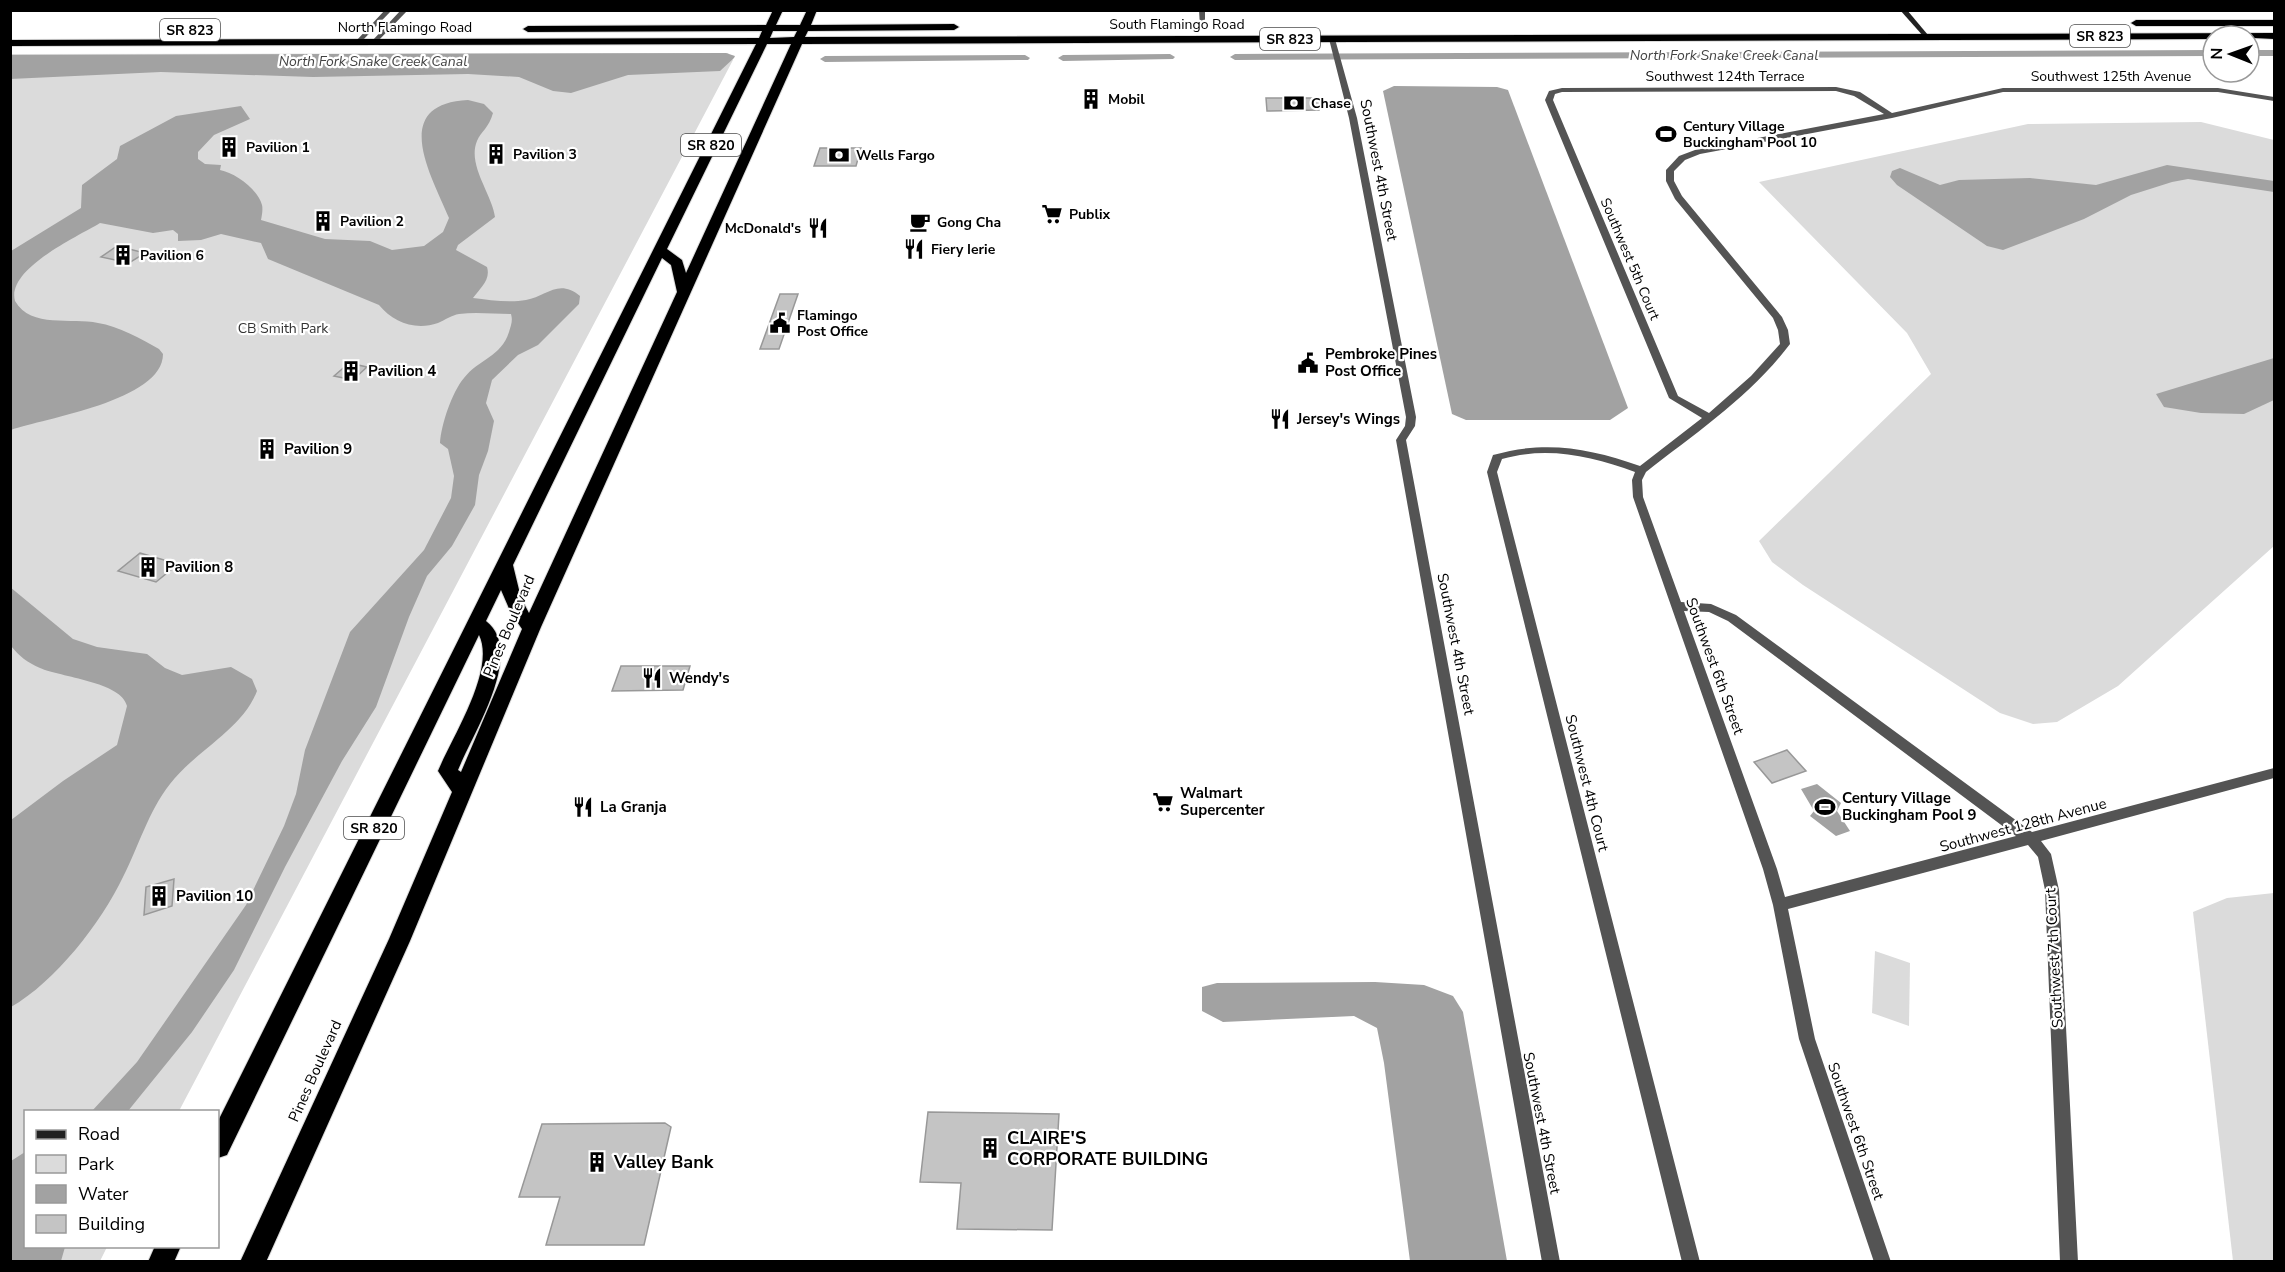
<svg xmlns="http://www.w3.org/2000/svg" width="2285" height="1272" viewBox="0 0 2285 1272" font-family="'Nunito Sans',sans-serif">
  <style>
    .green { fill: #dbdbdb }
    .water { fill: #a2a2a2 }
    .lines { fill: none; stroke-linecap: round; stroke-linejoin: round }
    .canal { fill: #a2a2a2; fill-rule: evenodd }
    .building { fill: #c4c4c4; stroke: #989898; stroke-width: 1.5 }
    .highway-casing { stroke: #dbdbdb; stroke-width: 2 }
    .street { fill: #545454; fill-rule: evenodd }
    .secondary { fill: #212121; fill-rule: evenodd }
    .highway { fill: #000; fill-rule: evenodd }
    .labels { text-anchor: middle; dominant-baseline: central; stroke-width: 4.5; stroke-linejoin: round; paint-order: stroke }
    .far-street-label { font-size: 14px; fill: #000; stroke: #fff }
    .shield { fill: #fff; stroke: #4c4c4c; stroke-width: 1.5 }
    .shield-label { font-size: 14px; font-weight: bold; fill: #000 }
    .far-water-label { font-size: 14px; font-style: italic; fill: #434343; stroke: #fff }
    .far-poi-label { font-size: 14px; font-weight: bold; fill: #000; stroke: #fff; text-anchor: start }
    .far-park-label { font-size: 14px; fill: #323232; stroke: #fff }
    .street-label { font-size: 15px; fill: #000; stroke: #fff }
    .poi-label { font-size: 15px; font-weight: bold; fill: #000; stroke: #fff; text-anchor: start }
    .near-poi-label { font-size: 18px; font-weight: bold; fill: #000; stroke: #fff; text-anchor: start }
  </style>
  <rect width="100%" height="100%" fill="#fff"/>
  <g class="green">
    <polygon points="728,53 733,60 179,1111 26,1112 26,1246 107,1247 100,1261 11,1261 11,54"/>
    <polygon points="2201,122 2274,140 2274,546 2118,686 2057,722 2033,724 2000,713 1803,585 1772,562 1759,541 1931,374 1907,333 1759,182 2028,124"/>
    <polygon points="2274,893 2274,1261 2233,1261 2193,912 2227,898"/>
    <polygon points="1875,951 1910,963 1909,1026 1872,1013"/>
  </g>
  <g class="water">
    <polygon points="726,53 735,56 734,58 720,71 628,75 571,93 553,91 519,77 468,74 313,77 161,72 10,79 11,55"/>
    <polygon points="1394,86 1497,87 1508,90 1628,408 1610,420 1466,420 1452,414 1383,91"/>
    <path d="M 468,100 L 484,104 L 493,113 C 489,128 481,131 477,141 C 467,165 492,194 495,217 L 458,245 L 456,250 L 487,267 C 491,280 480,288 473,298 C 489,300 510,303 526,300 C 546,297 558,278 580,296 L 579,304 L 538,345 L 518,355 L 492,380 L 486,403 L 494,421 L 488,451 L 479,475 L 475,505 L 452,546 L 427,576 L 409,617 L 376,707 L 342,761 L 285,867 L 234,970 L 192,1032 L 128,1111 L 92,1111 L 137,1062 L 246,905 L 284,826 L 296,794 L 305,750 L 350,632 L 424,550 L 451,498 L 454,476 L 448,449 L 440,443 C 441,425 452,392 464,378 C 479,359 501,357 509,332 C 511,325 513,321 511,314 C 494,314 476,312 459,314 C 452,315 445,320 438,323 C 415,331 393,322 379,305 L 268,259 L 261,243 L 221,234 L 201,240 L 178,241 L 178,234 L 173,230 L 153,233 L 100,223 C 77,237 6,269 15,301 C 31,329 72,317 98,323 C 118,326 142,339 159,349 L 163,354 C 163,401 44,418 11,430 L 11,251 L 81,208 L 82,185 L 117,159 L 120,146 L 176,116 L 241,106 L 250,119 L 214,135 L 198,152 L 198,159 L 205,164 L 221,165 L 220,170 C 235,173 258,189 262,205 C 263,209 262,215 261,220 L 325,239 L 370,241 L 392,250 L 424,246 L 443,232 L 449,218 C 431,175 389,104 468,100 Z"/>
    <polygon points="2167,165 2274,181 2274,192 2188,179 2172,182 2131,195 2084,219 2003,250 1987,246 1897,185 1890,177 1892,171 1900,168 1940,185 1959,180 2030,178 2096,185"/>
    <polygon points="2274,358 2274,400 2244,414 2201,413 2164,407 2156,394"/>
    <path d="M 10,587 L 73,639 L 97,647 L 147,654 L 165,668 L 182,675 L 231,667 L 252,679 L 257,691 C 242,730 195,751 170,784 C 148,812 139,846 123,877 C 101,923 55,982 11,1007 L 11,820 L 63,781 L 117,745 L 127,706 C 122,682 60,677 40,668 C 28,663 19,656 11,646 Z"/>
    <polygon points="1817,784 1841,803 1837,811 1850,831 1836,836 1810,816 1814,811 1801,789"/>
    <polygon points="1375,982 1424,985 1453,996 1463,1012 1507,1261 1410,1261 1384,1063 1377,1028 1354,1016 1223,1022 1202,1011 1202,987 1217,983"/>
    <polygon points="25,1152 26,1246 65,1247 61,1261 11,1261 11,1161"/>
  </g>
  <g class="lines">
    <g class="canal">
      <polygon points="2213,50 2213,56 1235,60 1230,57 1235,54"/>
      <rect x="2249" y="50" width="25" height="6"/>
      <polygon points="1170,54 1175,57 1173,59 1063,61 1058,58 1063,55"/>
      <polygon points="1025,55 1030,58 1028,60 825,62 820,59 825,56"/>
    </g>
  </g>
  <g class="building">
    <polygon points="1266,98 1319,98 1319,110 1267,111"/>
    <polygon points="820,148 861,148 856,166 814,166"/>
    <polygon points="117,246 145,253 129,263 101,257"/>
    <polygon points="780,294 798,294 779,349 760,349"/>
    <polygon points="349,363 367,367 353,380 334,376"/>
    <polygon points="140,553 178,564 156,582 118,571"/>
    <polygon points="621,666 690,666 683,690 612,691"/>
    <polygon points="1787,750 1806,771 1772,783 1754,762"/>
    <polygon points="174,879 172,906 144,915 146,887"/>
    <polygon points="928,1112 1059,1114 1052,1230 957,1229 961,1183 920,1182"/>
    <polygon points="665,1123 671,1127 644,1245 546,1245 560,1197 519,1197 542,1124"/>
  </g>
  <g class="lines">
    <g class="highway-casing">
      <g id="highway">
        <path d="M 773,10 L 783,10 L 776,25 L 800,25 L 807,10 L 817,10 L 811,25 L 954,24 L 959,27 L 954,30 L 808,31 L 805,37 L 2274,33 L 2274,39 L 2213,36 L 2213,39 L 802,44 L 541,627 L 410,941 L 266,1262 L 240,1262 L 389,939 L 452,792 L 438,771 C 452,737 496,670 479,635 L 227,1155 L 218,1158 L 218,1121 L 756,44 L 10,46 L 10,40 L 759,38 L 762,31 L 528,32 L 523,29 L 528,26 L 766,25 ZM 773,31 L 797,31 L 794,37 L 770,38 ZM 767,44 L 791,44 L 686,273 L 682,260 L 667,249 ZM 662,258 L 671,265 L 677,292 L 529,613 L 521,598 L 513,565 ZM 501,590 L 511,613 L 522,629 L 461,772 L 458,770 C 473,733 526,652 486,621 Z"/>
        <polygon points="2274,20 2274,26 2136,26 2131,23 2136,20"/>
        <polygon points="155,1246 181,1246 174,1262 148,1262"/>
      </g>
    </g>
    <g class="street">
      <polygon points="385,10 392,10 360,43 356,43 356,41"/>
      <polygon points="401,10 408,10 376,43 372,43 372,41"/>
      <polygon points="1199,10 1205,10 1205,28 1200,27"/>
      <polygon points="1332,37 1335,39 1357,118 1416,417 1415,426 1406,440 1560,1262 1542,1262 1396,440 1405,426 1406,417 1349,118 1329,39"/>
      <path d="M 1836,87 L 1860,92 L 1892,113 L 2003,88 L 2218,88 L 2274,97 L 2274,101 L 2218,92 L 2003,92 L 1892,118 L 1700,154 L 1685,160 L 1674,171 L 1674,181 L 1682,196 L 1782,317 L 1788,330 L 1790,344 C 1751,396 1696,433 1646,472 L 1642,480 L 1643,497 L 1681,602 L 1711,604 L 1736,615 L 2032,832 L 2274,768 L 2274,778 L 2041,841 L 2051,854 L 2059,890 L 2078,1262 L 2060,1262 L 2045,890 L 2038,857 L 2028,845 L 1788,909 L 1815,1039 L 1891,1262 L 1874,1262 L 1799,1039 L 1773,905 L 1763,869 L 1633,497 L 1632,480 L 1635,472 C 1592,456 1547,446 1502,459 L 1497,472 L 1700,1262 L 1682,1262 L 1487,472 L 1493,455 C 1546,440 1589,448 1640,466 L 1702,418 L 1669,398 L 1545,100 L 1549,91 L 1562,88 ZM 1836,91 L 1854,96 L 1884,114 L 1695,150 L 1679,156 L 1666,170 L 1666,181 L 1675,199 L 1773,318 L 1778,330 L 1780,344 L 1751,376 L 1709,413 L 1678,396 L 1553,100 L 1555,94 L 1562,92 ZM 1684,611 L 1709,612 L 1728,621 L 2016,836 L 1785,897 L 1777,869 Z"/>
    </g>
    <polygon class="secondary" points="1900,10 1907,10 1928,35 1928,37 1924,37"/>
    <use href="#highway" class="highway"/>
  </g>
  <defs>
    <g id="building-bare" transform="scale(1.62)"><path d="M-4-6H4V6H1V3H-1V6H-4ZM-2.5-4.3h1.7v1.8h-1.7ZM.8-4.3h1.7v1.8H.8ZM-2.5-1h1.7V.8h-1.7ZM.8-1h1.7V.8H.8Z" fill="#000" stroke="#fff" stroke-width="2.5" paint-order="stroke"/></g>
    <g id="bank-bare" transform="scale(1.62)"><path d="M-6-4H6V4H-6ZM0-2.3a2.3 2.3 0 1 0 0 4.6a2.3 2.3 0 1 0 0-4.6Z" fill="#000" stroke="#fff" stroke-width="2.5" paint-order="stroke"/></g>
    <g id="stadium-bare" transform="scale(1.62)"><path d="M0-5a6.5 5 0 1 0 0 10a6.5 5 0 1 0 0-10ZM-3.5-1.8h7v3.6h-7Z" fill="#000" stroke="#fff" stroke-width="2.5" paint-order="stroke"/></g>
    <g id="supermarket-bare" transform="scale(1.62)"><path d="M-6-5.5h2.5l.6 2H6L4.5 2H-2.5L-4.4-4H-6ZM-1.5 3.2a1.3 1.3 0 1 0 .1 0ZM3 3.2a1.3 1.3 0 1 0 .1 0Z" fill="#000" stroke="#fff" stroke-width="2.5" paint-order="stroke"/></g>
    <g id="cafe-bare" transform="scale(1.62)"><path d="M-5.5-4.5H6V0H3Q3 3.5 0 3.5H-2.5Q-5.5 3.5-5.5 0ZM3-3.2v2h1.7v-2ZM-6 4.5H4V6H-6Z" fill="#000" stroke="#fff" stroke-width="2.5" paint-order="stroke"/></g>
    <g id="restaurant-bare" transform="scale(1.62)"><path d="M-5-6h1v4h1v-4h1v4h1v-4h1v5L-1.5 .5V6h-2V.5L-5-1ZM5-6V6H3V1.5H1.5Q1.5-4 5-6Z" fill="#000" stroke="#fff" stroke-width="2.5" paint-order="stroke"/></g>
    <g id="civic-bare" transform="scale(1.62)"><path d="M-.6-6.5H3V-4.5H.6V-3L4-1V1h2V6H-6V1h2V-1L-.6-3ZM-1.2 2.5V6h2.4V2.5Z" fill="#000" stroke="#fff" stroke-width="2.5" paint-order="stroke"/></g>
  </defs>
  <g fill-rule="evenodd">
    <use href="#building-bare" x="1091" y="99"/>
    <use href="#bank-bare" x="1294" y="103"/>
    <use href="#stadium-bare" x="1666" y="134"/>
    <use href="#building-bare" x="229" y="147"/>
    <use href="#building-bare" x="496" y="154"/>
    <use href="#bank-bare" x="839" y="155"/>
    <use href="#supermarket-bare" x="1052" y="214"/>
    <use href="#building-bare" x="323" y="221"/>
    <use href="#cafe-bare" x="920" y="222"/>
    <use href="#restaurant-bare" x="818" y="228"/>
    <use href="#restaurant-bare" x="914" y="249"/>
    <use href="#building-bare" x="123" y="255"/>
    <use href="#civic-bare" x="780" y="323"/>
    <use href="#civic-bare" x="1308" y="363"/>
    <use href="#building-bare" x="351" y="371"/>
    <use href="#restaurant-bare" x="1280" y="419"/>
    <use href="#building-bare" x="267" y="449"/>
    <use href="#building-bare" x="148" y="567"/>
    <use href="#restaurant-bare" x="652" y="678"/>
    <use href="#supermarket-bare" x="1163" y="802"/>
    <use href="#restaurant-bare" x="583" y="807"/>
    <use href="#stadium-bare" x="1825" y="807"/>
    <use href="#building-bare" x="159" y="896"/>
    <use href="#building-bare" x="990" y="1148"/>
    <use href="#building-bare" x="597" y="1162"/>
  </g>
  <g class="labels">
    <g class="far-street-label">
      <text x="1177" y="24">South Flamingo Road</text>
      <text x="405" y="27">North Flamingo Road</text>
      <text x="1725" y="76">Southwest 124th Terrace</text>
      <text x="2111" y="76">Southwest 125th Avenue</text>
      <text transform="translate(1630 259) rotate(67)">Southwest 5th Court</text>
    </g>
    <g class="shield">
      <rect x="160" y="19" width="60" height="22" rx="4.5"/>
      <rect x="2070" y="25" width="60" height="22" rx="4.5"/>
      <rect x="1260" y="28" width="60" height="22" rx="4.5"/>
      <rect x="681" y="134" width="60" height="22" rx="4.5"/>
      <rect x="344" y="817" width="60" height="22" rx="4.5"/>
    </g>
    <g class="shield-label">
      <text x="190" y="30">SR 823</text>
      <text x="2100" y="36">SR 823</text>
      <text x="1290" y="39">SR 823</text>
      <text x="711" y="145">SR 820</text>
      <text x="374" y="828">SR 820</text>
    </g>
    <g class="far-water-label">
      <text x="1724" y="55">North Fork Snake Creek Canal</text>
      <text x="373" y="61">North Fork Snake Creek Canal</text>
    </g>
    <g class="far-poi-label">
      <text x="1108" y="99">Mobil</text>
      <text x="1311" y="103">Chase</text>
      <text x="1683" y="126">Century Village<tspan x="1683" dy="16">Buckingham Pool 10</tspan></text>
      <text x="246" y="147">Pavilion 1</text>
      <text x="513" y="154">Pavilion 3</text>
      <text x="856" y="155">Wells Fargo</text>
      <text x="1069" y="214">Publix</text>
      <text x="340" y="221">Pavilion 2</text>
      <text x="937" y="222">Gong Cha</text>
      <text x="801" y="228" text-anchor="end">McDonald's</text>
      <text x="931" y="249">Fiery Ierie</text>
      <text x="140" y="255">Pavilion 6</text>
      <text x="797" y="315">Flamingo<tspan x="797" dy="16">Post Office</tspan></text>
    </g>
    <g class="far-park-label">
      <text x="283" y="328">CB Smith Park</text>
    </g>
    <g class="street-label">
      <text transform="translate(1379 170) rotate(79)">Southwest 4th Street</text>
      <text transform="translate(509 626) rotate(-67)">Pines Boulevard</text>
      <text transform="translate(1456 644) rotate(79)">Southwest 4th Street</text>
      <text transform="translate(1715 666) rotate(70)">Southwest 6th Street</text>
      <text transform="translate(1587 783) rotate(76)">Southwest 4th Court</text>
      <text transform="translate(2023 825) rotate(-15)">Southwest 128th Avenue</text>
      <text transform="translate(2054 958) rotate(-93)">Southwest 7th Court</text>
      <text transform="translate(315 1071) rotate(-66)">Pines Boulevard</text>
      <text transform="translate(1542 1123) rotate(79)">Southwest 4th Street</text>
      <text transform="translate(1856 1131) rotate(71)">Southwest 6th Street</text>
    </g>
    <g class="poi-label">
      <text x="1325" y="354">Pembroke Pines<tspan x="1325" dy="17">Post Office</tspan></text>
      <text x="368" y="371">Pavilion 4</text>
      <text x="1297" y="419">Jersey's Wings</text>
      <text x="284" y="449">Pavilion 9</text>
      <text x="165" y="567">Pavilion 8</text>
      <text x="669" y="678">Wendy's</text>
      <text x="1180" y="793">Walmart<tspan x="1180" dy="17">Supercenter</tspan></text>
      <text x="1842" y="798">Century Village<tspan x="1842" dy="17">Buckingham Pool 9</tspan></text>
      <text x="600" y="807">La Granja</text>
      <text x="176" y="896">Pavilion 10</text>
    </g>
    <g class="near-poi-label">
      <text x="1007" y="1138">CLAIRE'S<tspan x="1007" dy="21">CORPORATE BUILDING</tspan></text>
      <text x="614" y="1162">Valley Bank</text>
    </g>
  </g>
  <rect width="2285" height="1272" fill="none" stroke="#000000" stroke-width="24"/>
  <rect x="24" y="1110" width="195" height="138" fill="#ffffff" stroke="#999999" stroke-width="1.5"/>
  <rect x="36" y="1130" width="30" height="9" fill="#212121" stroke="#999999" stroke-width="1.5"/>
  <text x="78" y="1140" font-size="18" fill="#000000">Road</text>
  <rect x="36" y="1155" width="30" height="18" fill="#dbdbdb" stroke="#999999" stroke-width="1.5"/>
  <text x="78" y="1170" font-size="18" fill="#000000">Park</text>
  <rect x="36" y="1185" width="30" height="18" fill="#a2a2a2" stroke="#999999" stroke-width="1.5"/>
  <text x="78" y="1200" font-size="18" fill="#000000">Water</text>
  <rect x="36" y="1215" width="30" height="18" fill="#c4c4c4" stroke="#999999" stroke-width="1.5"/>
  <text x="78" y="1230" font-size="18" fill="#000000">Building</text>
  <g transform="translate(2231 54) rotate(271)"><circle r="28" fill="#ffffff" stroke="#999999" stroke-width="1.5"/>
  <path d="M0-4.5L10 22L0 15L-10 22Z" fill="#000000"/>
  <text y="-9" font-size="16" font-weight="bold" text-anchor="middle" fill="#000000">N</text>
  </g>
</svg>
